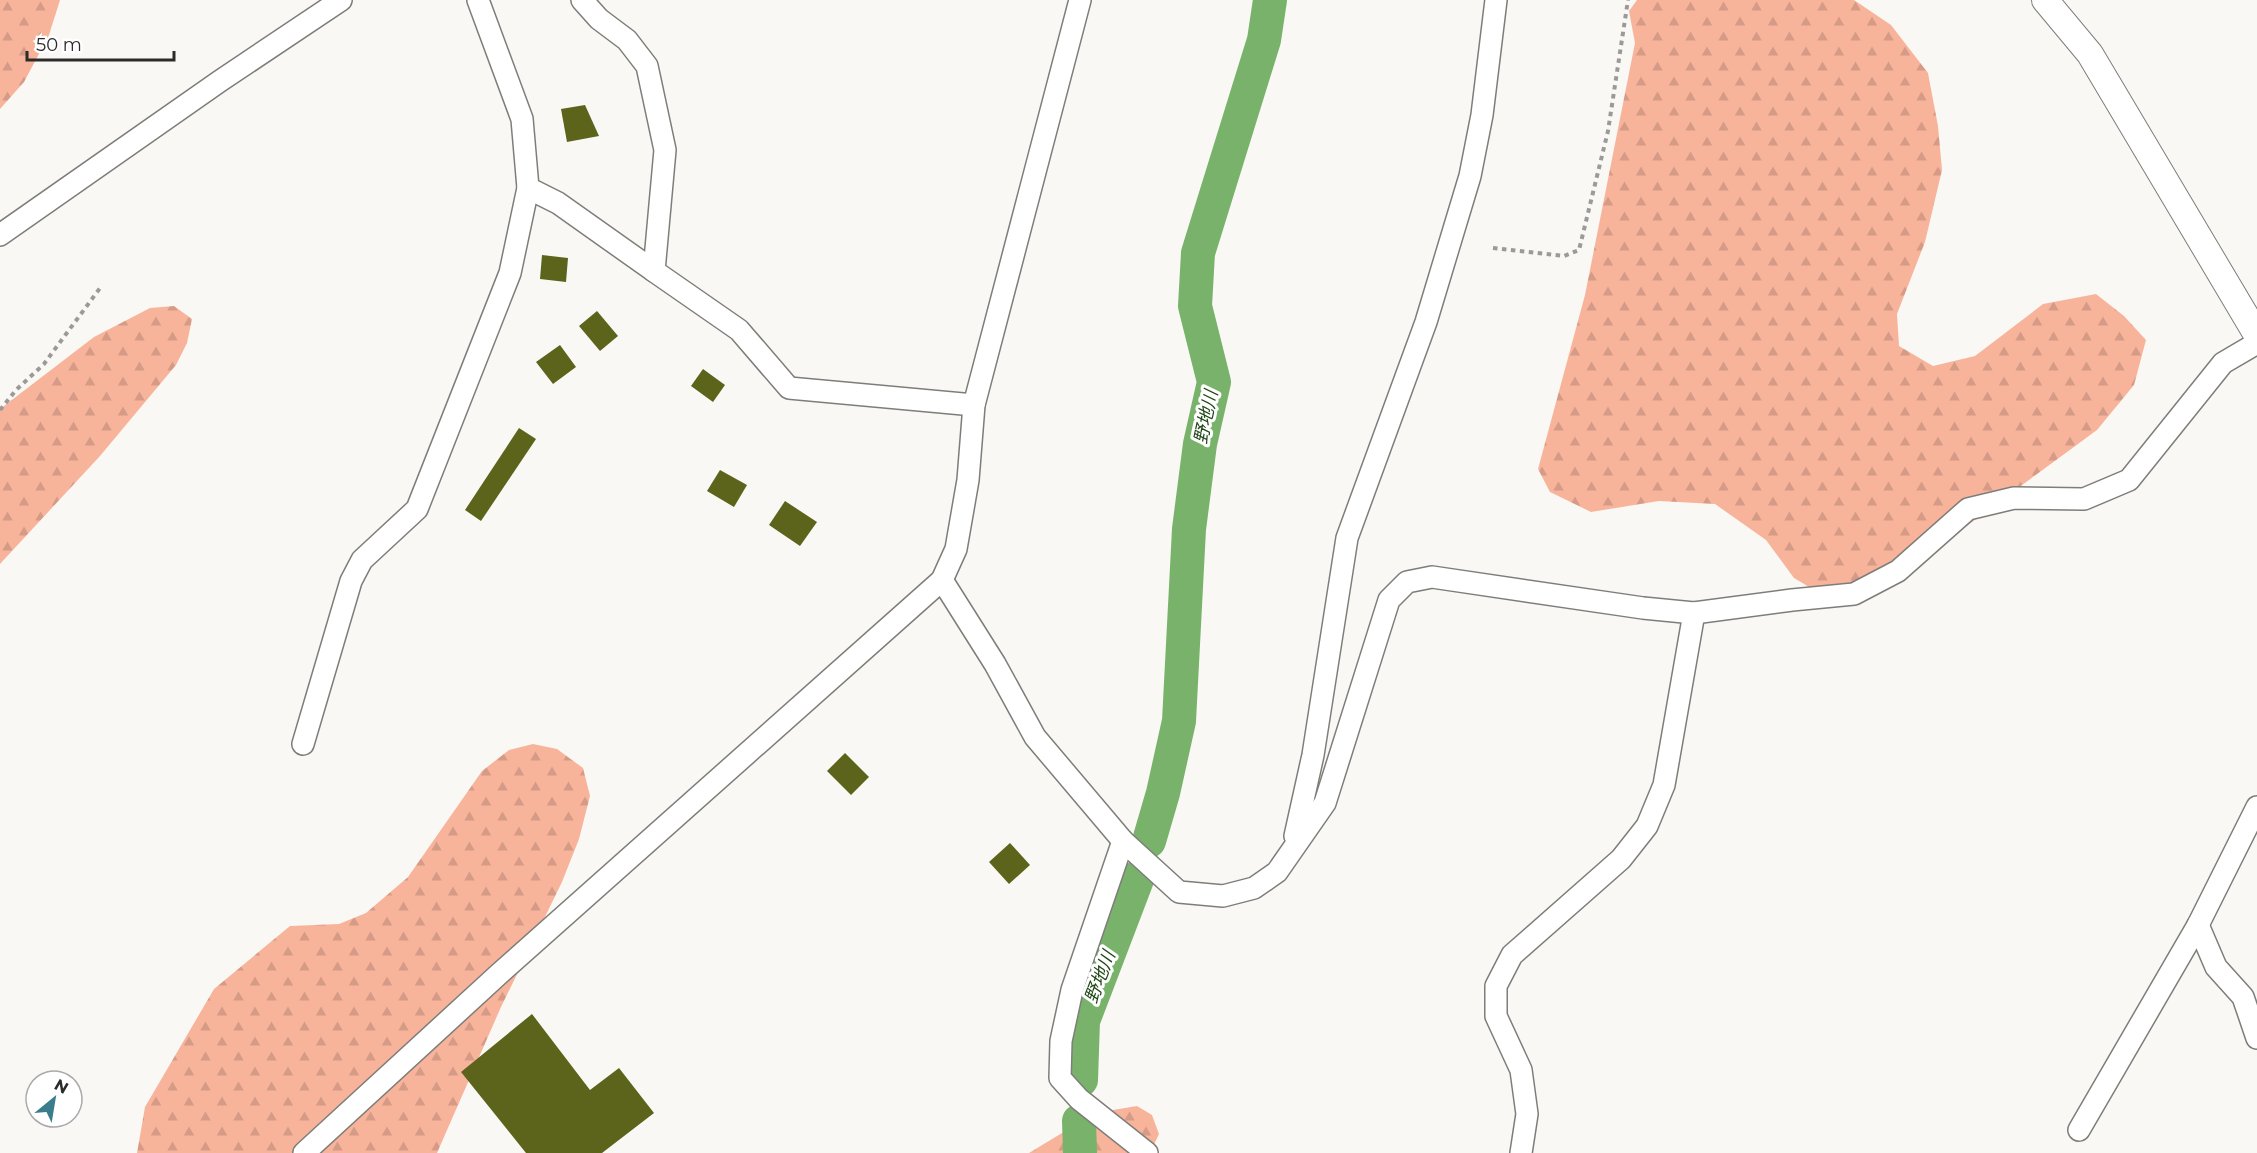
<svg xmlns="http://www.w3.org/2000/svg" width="2257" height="1153" viewBox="0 0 2257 1153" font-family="Montserrat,'Noto Sans JP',sans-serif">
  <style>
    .forest { fill: url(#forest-firs) }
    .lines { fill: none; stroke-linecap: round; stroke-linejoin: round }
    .river { stroke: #79b36b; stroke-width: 34 }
    .building { fill: #5c631b }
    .minor-casing { stroke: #7e7d79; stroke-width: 24 }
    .tertiary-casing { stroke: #7e7d79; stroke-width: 28 }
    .path { stroke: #9c9a98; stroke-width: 4; stroke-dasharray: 4.5 4.5; stroke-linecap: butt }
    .minor { stroke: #fff; stroke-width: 21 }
    .tertiary { stroke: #fff; stroke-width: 26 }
    .labels { text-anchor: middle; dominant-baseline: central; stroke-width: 6; stroke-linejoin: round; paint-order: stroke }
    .water-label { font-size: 18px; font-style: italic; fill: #204716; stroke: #fff }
  </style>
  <defs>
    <pattern id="forest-firs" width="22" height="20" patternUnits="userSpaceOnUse" patternTransform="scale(1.5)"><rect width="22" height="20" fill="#f8b49b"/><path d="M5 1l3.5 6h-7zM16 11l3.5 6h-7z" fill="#d59b86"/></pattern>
  </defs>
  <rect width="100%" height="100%" fill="#faf8f5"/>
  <g class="forest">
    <polygon points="0,0 60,0 49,35 24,82 0,109"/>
    <polygon points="1637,0 1854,0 1891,25 1928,73 1938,126 1942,170 1925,242 1897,314 1899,346 1933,366 1975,356 2043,304 2096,294 2124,316 2146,340 2134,385 2097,430 1900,575 1836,603 1794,578 1766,540 1715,504 1659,501 1591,512 1550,492 1538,469 1585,295 1635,43 1629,11"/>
    <polygon points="174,306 192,319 187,343 176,365 100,456 0,564 0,409 94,337 150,308"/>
    <polygon points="533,744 557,749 583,768 590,796 579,839 562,882 501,1007 437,1153 137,1153 145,1107 214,989 290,926 339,924 366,913 408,877 482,771 509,750"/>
    <polygon points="1137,1106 1152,1115 1159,1134 1150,1153 1029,1153 1095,1113"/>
  </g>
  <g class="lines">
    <g class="river">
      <polyline points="1149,841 1163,793 1179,721 1189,529 1200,444 1214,382 1195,306 1198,253 1264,40 1270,0"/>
      <polyline points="1081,1080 1083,1021 1138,877"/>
      <polyline points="1079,1121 1080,1153"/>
    </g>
  </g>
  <g class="building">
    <polygon points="585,105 599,136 567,142 561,109"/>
    <polygon points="542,255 568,258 566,282 540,279"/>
    <polygon points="597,311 618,336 600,351 579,326"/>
    <polygon points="560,345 576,367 553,384 536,362"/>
    <polygon points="703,369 725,385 713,402 691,386"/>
    <polygon points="519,428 536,439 481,521 465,510"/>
    <polygon points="720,470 747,485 734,507 707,491"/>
    <polygon points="785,501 817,522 800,546 769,525"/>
    <polygon points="845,753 869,777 851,795 827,771"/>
    <polygon points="1010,843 1030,865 1009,884 989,862"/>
    <polygon points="532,1014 590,1090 619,1068 654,1113 602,1153 526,1153 461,1072"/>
  </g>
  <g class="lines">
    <g class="minor-casing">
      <g id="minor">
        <polyline points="582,0 599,19 627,40 647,66 665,150 654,271 739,330 789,388 974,405"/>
        <polyline points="528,188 558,203 654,271"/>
        <polyline points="0,235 220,81 341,0"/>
        <polyline points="942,580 995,664 1035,737 1123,841 1179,892 1223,896 1254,888 1277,872 1325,803 1389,600 1407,582 1432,577 1643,608 1694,613 1792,600 1854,594 1898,571 1968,509 2014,498 2084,499 2129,480 2223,363 2257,343"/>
        <polyline points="303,744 351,581 362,560 417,509 510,273 528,188 522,119 478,0"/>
        <polyline points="1295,836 1313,755 1347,538 1426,322 1470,176 1482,115 1496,0"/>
        <polyline points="1123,841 1072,990 1061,1041 1060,1078 1079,1099 1147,1153"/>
        <polyline points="2198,925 2216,967 2243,997 2257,1038"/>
        <polyline points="2079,1130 2198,925 2257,807"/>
        <polyline points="304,1153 499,974 942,580 956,549 968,480 974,405 1080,0"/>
        <polyline points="1521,1153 1527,1114 1521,1070 1496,1016 1496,986 1512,955 1621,859 1647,826 1664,785 1694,613"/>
      </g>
    </g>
    <g class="tertiary-casing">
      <polyline id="tertiary" points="2045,0 2090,54 2257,335"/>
    </g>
    <g class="path">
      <polyline points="1493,248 1564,256 1579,250 1608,131 1628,0"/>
      <polyline points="0,410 16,390 44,364 100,288"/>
    </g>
    <use href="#minor" class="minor"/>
    <use href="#tertiary" class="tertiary"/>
  </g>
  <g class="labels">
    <g class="water-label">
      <text transform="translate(1206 417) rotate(-78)">野地川</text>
      <text transform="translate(1100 977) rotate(-69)">野地川</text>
    </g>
  </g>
  <g transform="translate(54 1099) rotate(30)"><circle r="28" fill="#ffffff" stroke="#abaaaa" stroke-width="1.5"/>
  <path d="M0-4.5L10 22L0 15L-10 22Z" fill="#397d8c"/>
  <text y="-9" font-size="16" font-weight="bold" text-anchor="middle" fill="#2c2b2a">N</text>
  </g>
  <path d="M27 51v9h147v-9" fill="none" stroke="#2c2b2a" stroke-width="3"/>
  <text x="36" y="51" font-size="18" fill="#2c2b2a" stroke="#ffffff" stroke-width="4.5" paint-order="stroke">50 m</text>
</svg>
